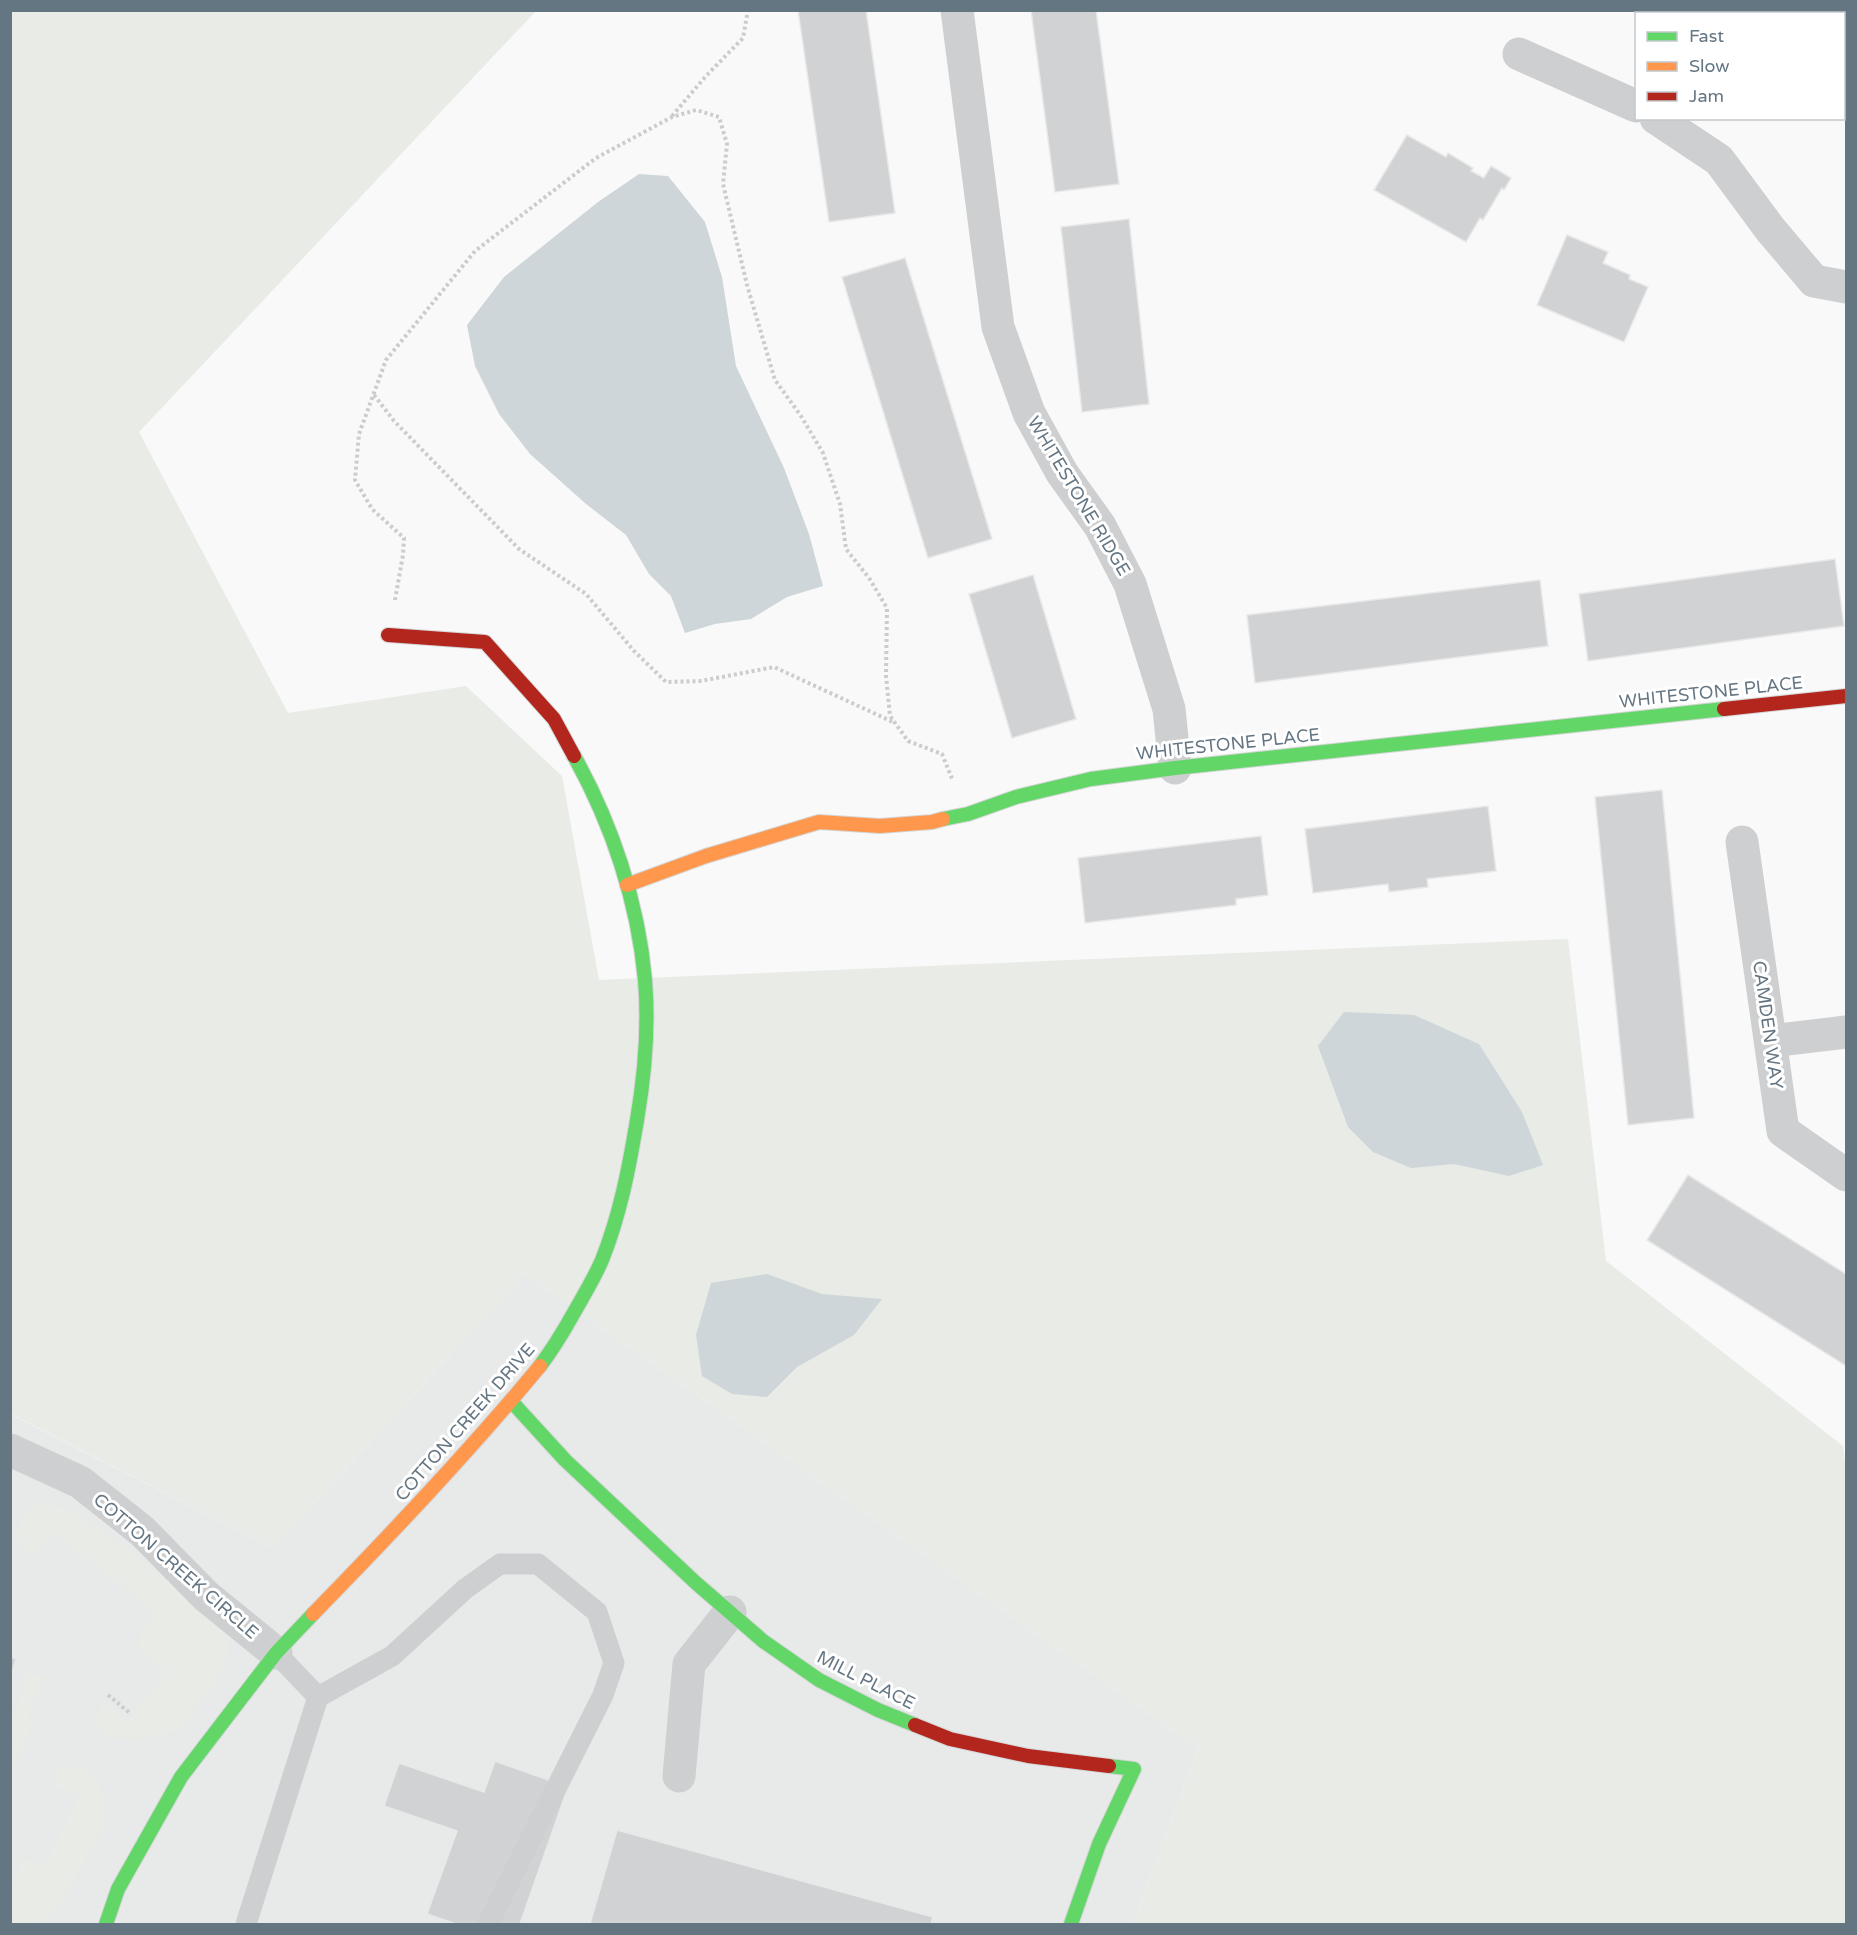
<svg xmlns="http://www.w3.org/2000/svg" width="1857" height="1935" viewBox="0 0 1857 1935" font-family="'Varela Round',sans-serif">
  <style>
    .built { fill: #e8e9e9 }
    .green { fill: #e8ebe6 }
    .water { fill: #ced6d9 }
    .building { fill: #d0d2d3; stroke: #e8e8e8; stroke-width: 1.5 }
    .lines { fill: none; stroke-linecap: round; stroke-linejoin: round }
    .fast-casing { stroke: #d5d6d7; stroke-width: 16 }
    .slow-casing { stroke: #d5d6d7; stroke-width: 16 }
    .jam-casing { stroke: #d5d6d7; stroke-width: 16 }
    .path { stroke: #cbcccd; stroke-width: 4; stroke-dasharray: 3 3; stroke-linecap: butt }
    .lane { stroke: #cecfd0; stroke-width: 21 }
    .street { stroke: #cecfd0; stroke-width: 33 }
    .fast { stroke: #63d668; stroke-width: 14 }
    .slow { stroke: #ff974d; stroke-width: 14 }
    .jam { stroke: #b3261e; stroke-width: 14 }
    .labels { text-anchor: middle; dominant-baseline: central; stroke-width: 6; stroke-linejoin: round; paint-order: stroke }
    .street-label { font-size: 18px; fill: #657683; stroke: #fff }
  </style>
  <rect width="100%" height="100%" fill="#f9f9f9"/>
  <polygon class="built" points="525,1274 1198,1748 1133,1924 11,1924 10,1414 273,1548"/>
  <g class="green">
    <polygon points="10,11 536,11 139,432 288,713 466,686 562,776 599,980 1568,939 1606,1261 1843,1446 1846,1472 1846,1924 1133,1924 1198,1748 525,1274 273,1548 11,1414"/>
    <path d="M 48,1503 C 55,1505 63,1507 70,1510 C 100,1528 223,1613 228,1645 C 230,1666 216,1682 204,1697 C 191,1714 180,1734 157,1737 C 130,1739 78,1746 103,1701 L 128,1722 L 166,1671 C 139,1646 126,1649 154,1615 L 105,1572 L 52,1534 C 43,1544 40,1555 24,1554 C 12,1533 18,1521 35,1504 Z"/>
    <polygon points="31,1673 47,1678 32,1702 29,1712 31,1727 25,1746 12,1771 11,1770 11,1745 14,1740 11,1733 11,1726 26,1676"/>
    <path d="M 68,1766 C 100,1768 113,1806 101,1833 C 97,1842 90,1851 85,1860 C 76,1876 65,1899 53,1911 C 39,1923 28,1925 11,1924 L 11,1891 L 23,1858 L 44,1867 L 79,1796 L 58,1788 L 53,1783 L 57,1772 Z"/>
  </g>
  <g class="water">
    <polygon points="639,174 668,176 705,222 722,277 736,366 784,468 809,534 823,586 787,597 751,619 715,624 685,633 671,596 649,574 626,535 586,504 530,454 499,414 475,366 467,325 504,277 598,202"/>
    <polygon points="1344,1012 1414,1015 1479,1044 1522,1112 1543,1165 1509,1176 1454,1164 1411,1168 1373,1152 1348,1127 1318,1046"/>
    <polygon points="767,1274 822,1294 882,1299 854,1335 797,1367 767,1397 732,1394 702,1376 696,1335 711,1283"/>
  </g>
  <g class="building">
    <polygon points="798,10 866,10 895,213 829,222"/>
    <polygon points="1031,10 1096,10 1119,184 1055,192"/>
    <polygon points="1407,135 1446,157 1448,153 1473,168 1471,171 1484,178 1491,166 1511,178 1504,190 1502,188 1483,220 1480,218 1466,242 1374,190"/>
    <polygon points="1129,219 1149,404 1082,412 1061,227"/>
    <polygon points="1567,235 1608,252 1603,263 1630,275 1629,279 1648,287 1624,342 1537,305"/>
    <polygon points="905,258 992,539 928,558 842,277"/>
    <polygon points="1835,559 1844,626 1588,661 1579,594"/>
    <polygon points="1033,575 1076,719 1012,738 969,594"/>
    <polygon points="1540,580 1548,646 1255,683 1247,615"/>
    <polygon points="1662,790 1694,1118 1628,1125 1595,797"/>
    <polygon points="1488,806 1496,871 1427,879 1428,887 1389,892 1388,884 1313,893 1305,829"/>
    <polygon points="1261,836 1268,895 1236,899 1236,905 1085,923 1078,858"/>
    <polygon points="1688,1175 1846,1274 1846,1366 1647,1240"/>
    <polygon points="10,1657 16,1659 10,1679"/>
    <polygon points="495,1761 568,1787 520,1924 456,1924 427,1914 457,1831 384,1806 399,1763 484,1792"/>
    <polygon points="617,1830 933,1917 931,1924 590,1924"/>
  </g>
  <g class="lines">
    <g class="fast-casing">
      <g id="fast">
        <polyline points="943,819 968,814 1016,797 1091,779 1175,768 1724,709"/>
        <path d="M 540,1366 C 552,1350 562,1334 572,1316 C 582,1298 594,1279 602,1260 C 620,1215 629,1168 637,1120 C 645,1073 649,1027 645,980 C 638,902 612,824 574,756"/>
        <polyline points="511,1401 565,1460 696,1583 763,1641 819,1680 878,1710 915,1725"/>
        <polyline points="106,1924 118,1889 181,1777 276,1653 313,1614"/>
        <polyline points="1071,1924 1099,1844 1134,1769 1109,1766"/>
      </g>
    </g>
    <g class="slow-casing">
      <g id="slow">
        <polyline points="627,885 706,856 819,822 880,826 932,822 943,819"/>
        <path d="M 313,1614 C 391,1534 469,1452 540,1366"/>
      </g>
    </g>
    <g class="jam-casing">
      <g id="jam">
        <polyline points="388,635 485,642 554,719 574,756"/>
        <polyline points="1724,709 1846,696"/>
        <polyline points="915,1725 950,1739 1028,1756 1109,1766"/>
      </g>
    </g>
    <g class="path">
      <polyline points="672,116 706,76 743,38 748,10"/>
      <polyline points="374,395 394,421 519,549 586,594 634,651 666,682 701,681 774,667 893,722"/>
      <polyline points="395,600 403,555 404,538 372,509 355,480 359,434 386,360 475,251 596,158 672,117 696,110 719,117 727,144 723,184 747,285 775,380 801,416 823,453 840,504 846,549 869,578 887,608 886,676 890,716 908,741 942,754 953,781"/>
      <polyline points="108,1695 131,1714"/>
    </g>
    <g class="lane">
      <polyline points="276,1653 318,1697"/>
      <polyline points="246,1924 318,1697 392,1656 465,1589 500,1564 538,1564 597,1612 614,1663 603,1695 488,1924"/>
    </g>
    <g class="street">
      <polyline points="957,10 998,327 1029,413 1062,473 1100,526 1130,584 1169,709 1175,768"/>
      <polyline points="1519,54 1636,106"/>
      <polyline points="1656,118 1719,160 1770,229 1814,281 1846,287"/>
      <polyline points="1742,842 1783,1131 1846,1175"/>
      <polyline points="1771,1041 1846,1032"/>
      <polyline points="10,1450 80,1482 142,1531 206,1596 276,1653"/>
      <polyline points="679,1776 689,1664 730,1612"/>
    </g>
    <use href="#fast" class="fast"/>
    <use href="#slow" class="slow"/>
    <use href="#jam" class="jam"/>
  </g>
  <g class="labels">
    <g class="street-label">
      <text transform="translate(1079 496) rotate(59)">WHITESTONE RIDGE</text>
      <text transform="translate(1711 692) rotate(-6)">WHITESTONE PLACE</text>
      <text transform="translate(1228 744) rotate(-6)">WHITESTONE PLACE</text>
      <text transform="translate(1768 1025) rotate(82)">CAMDEN WAY</text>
      <text transform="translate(465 1422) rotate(-49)">COTTON CREEK DRIVE</text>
      <text transform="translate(176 1566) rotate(41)">COTTON CREEK CIRCLE</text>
      <text transform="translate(866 1680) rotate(27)">MILL PLACE</text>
    </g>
  </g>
  <rect width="1857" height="1935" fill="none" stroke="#657683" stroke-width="24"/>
  <rect x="1635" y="12" width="210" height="108" fill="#ffffff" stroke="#c1c8cd" stroke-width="1.5"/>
  <rect x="1647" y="32" width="30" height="9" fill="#63d668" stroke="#c1c8cd" stroke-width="1.5"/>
  <text x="1689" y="42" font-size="18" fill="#657683">Fast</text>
  <rect x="1647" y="62" width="30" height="9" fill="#ff974d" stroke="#c1c8cd" stroke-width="1.5"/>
  <text x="1689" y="72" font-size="18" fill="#657683">Slow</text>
  <rect x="1647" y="92" width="30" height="9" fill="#b3261e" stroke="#c1c8cd" stroke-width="1.5"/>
  <text x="1689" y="102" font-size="18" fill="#657683">Jam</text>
</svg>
